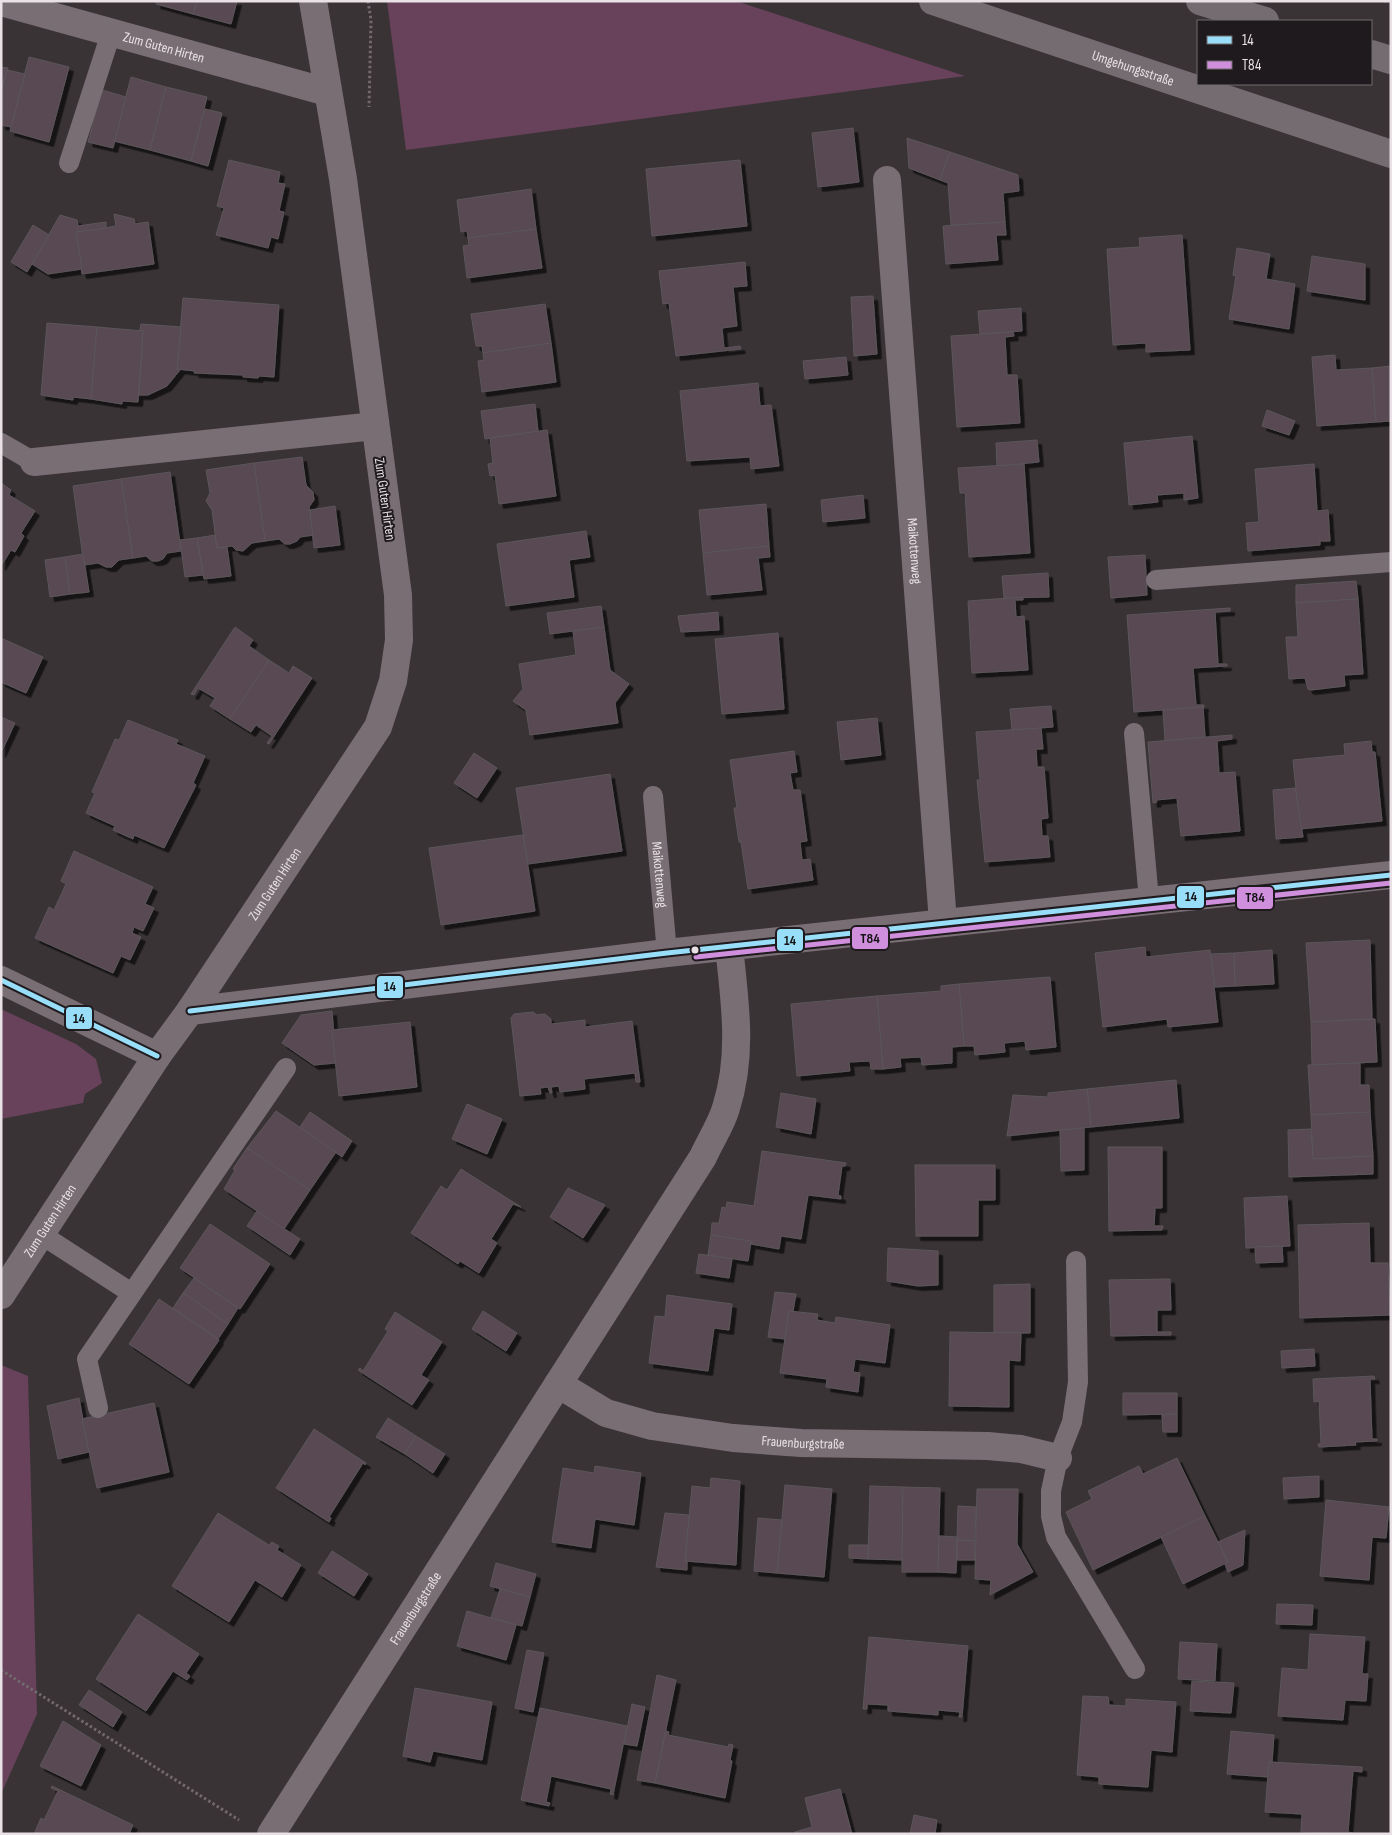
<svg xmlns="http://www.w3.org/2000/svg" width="1392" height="1835" viewBox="0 0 1392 1835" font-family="'Sofia Sans Condensed',sans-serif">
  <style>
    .green { fill: #68425a }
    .building { fill: #584953; stroke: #5c5659; filter: url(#shadow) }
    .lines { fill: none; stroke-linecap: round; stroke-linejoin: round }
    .path { stroke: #72696e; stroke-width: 3; stroke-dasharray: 2.5 2.5; stroke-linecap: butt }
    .lane { stroke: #7a6e75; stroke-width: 20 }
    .street { stroke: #7a6e75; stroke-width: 28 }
    .highway { stroke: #756c72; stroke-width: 28 }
    .bus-1-casing { stroke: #1f1a1d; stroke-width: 9 }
    .bus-2-casing { stroke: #1f1a1d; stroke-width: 9 }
    .bus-1 { stroke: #99def9; stroke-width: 5 }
    .bus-2 { stroke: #cf8fdd; stroke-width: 5 }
    .bus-dot { fill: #e9e1e5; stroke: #1f1a1d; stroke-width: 2 }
    .labels { text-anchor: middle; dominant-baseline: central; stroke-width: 4; stroke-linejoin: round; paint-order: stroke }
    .street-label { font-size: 14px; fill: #e9e1e5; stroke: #1f1a1d }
    .line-badge { stroke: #1f1a1d; stroke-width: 2 }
    .pale-badge-label { font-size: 14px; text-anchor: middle; font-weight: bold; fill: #111 }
  </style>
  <defs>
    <filter id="shadow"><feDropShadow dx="4.5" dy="4.5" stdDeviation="0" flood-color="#0009"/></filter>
  </defs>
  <rect width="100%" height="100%" fill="#393336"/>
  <g class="green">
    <polygon points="387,1 736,1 965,76 406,150"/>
    <polygon points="1,1009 76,1044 96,1059 102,1083 85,1094 83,1103 1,1119"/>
    <polygon points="1,1365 28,1376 37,1714 1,1794"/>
  </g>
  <g class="building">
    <polygon points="157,1 197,1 193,14 156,4"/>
    <polygon points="197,1 237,1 231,24 193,14"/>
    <polygon points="29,57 69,67 49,142 10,131"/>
    <polygon points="1,67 8,68 1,92"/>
    <polygon points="7,70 25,74 11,127 1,125 1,92"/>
    <polygon points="131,77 166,87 150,150 114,141"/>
    <polygon points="166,87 207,97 191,161 150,150"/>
    <polygon points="102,90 126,97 113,148 88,142"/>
    <polygon points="205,109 222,113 208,166 191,161"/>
    <polygon points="853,128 859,182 818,187 812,133"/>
    <polygon points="907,138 950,152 940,180 909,168"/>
    <polygon points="950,152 1018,175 1019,191 1003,193 1005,222 951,225 948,183 940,180"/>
    <polygon points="229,160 280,172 278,183 285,184 279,211 284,212 278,239 271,237 268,248 216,235 224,208 217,206"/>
    <polygon points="740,160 747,226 652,236 646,169"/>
    <polygon points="531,189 536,229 468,238 467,231 461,232 457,200"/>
    <polygon points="114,214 134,219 135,224 148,222 154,264 82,274 76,232 116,226"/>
    <polygon points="60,215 77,220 78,226 106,222 106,228 76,232 82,269 48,274 32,264"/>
    <polygon points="1005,222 1006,235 996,235 998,260 946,264 943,226"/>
    <polygon points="33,225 49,235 27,272 11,262"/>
    <polygon points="536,229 542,268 467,278 463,246 469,245 468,238"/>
    <polygon points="1182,235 1190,350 1146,352 1146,343 1113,345 1107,249 1140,247 1139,238"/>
    <polygon points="1237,248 1270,254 1266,279 1295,284 1289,329 1229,319 1236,276 1233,275"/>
    <polygon points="1312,256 1365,264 1365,300 1307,291"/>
    <polygon points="745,262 747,286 733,287 737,326 722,328 724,348 740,346 741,349 676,356 669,303 663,304 659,271"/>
    <polygon points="873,296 877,354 854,356 851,297"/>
    <polygon points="183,298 279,305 274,377 259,376 258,378 243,377 243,375 194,373 195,371 177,369"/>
    <polygon points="545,304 551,343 483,353 482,346 476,346 471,314"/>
    <polygon points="1021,308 1022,331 980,334 978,311"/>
    <polygon points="47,323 97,327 91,399 73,397 73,400 41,395"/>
    <polygon points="141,324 181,327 177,369 180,370 167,386 148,395 139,395 143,331 140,330"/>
    <polygon points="97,327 143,331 138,402 122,401 122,404 91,399"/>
    <polygon points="1013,332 1014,336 1005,337 1007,375 1017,375 1020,423 957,427 951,336"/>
    <polygon points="551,343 556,382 482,392 478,361 484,360 483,353"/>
    <polygon points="1335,355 1336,370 1372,368 1376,422 1317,426 1312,357"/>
    <polygon points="846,357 848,375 805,379 803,361"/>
    <polygon points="1391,366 1391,421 1376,422 1372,368"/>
    <polygon points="758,383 760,406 771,405 779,466 751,469 750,457 687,461 680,391"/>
    <polygon points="535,404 538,431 485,439 481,411"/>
    <polygon points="1267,410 1295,421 1289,435 1262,426"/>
    <polygon points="547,430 556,496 499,504 495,475 490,476 488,464 493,463 490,438"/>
    <polygon points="1192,436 1198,498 1184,500 1184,493 1157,495 1158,502 1129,505 1124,443"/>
    <polygon points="1037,440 1039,462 997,466 996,443"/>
    <polygon points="302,457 306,485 313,492 314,500 309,507 314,535 300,537 297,541 290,544 285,544 279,539 265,541 254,463"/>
    <polygon points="254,463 265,541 252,543 243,551 236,550 232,546 217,548 212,510 206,501 210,493 206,470"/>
    <polygon points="1024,464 1030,553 969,557 965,493 960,493 958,468"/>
    <polygon points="1314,464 1317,511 1328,510 1330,541 1320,541 1320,545 1248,551 1246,523 1259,522 1255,469"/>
    <polygon points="170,472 181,551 167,553 163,559 158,561 152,561 146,556 133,558 121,479"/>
    <polygon points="121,479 133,558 119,560 112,567 106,567 98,563 84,565 73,486"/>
    <polygon points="1,483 11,490 9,495 35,511 21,533 24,536 15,552 11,550 1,566"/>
    <polygon points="863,495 865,518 823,522 821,500"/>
    <polygon points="766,504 769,546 703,553 699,510"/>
    <polygon points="335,506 340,545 314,548 310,510"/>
    <polygon points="586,531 590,557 569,560 574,597 506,606 497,544"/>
    <polygon points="215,535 217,548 227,547 231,576 204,579 197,538"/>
    <polygon points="197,538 203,575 185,577 180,540"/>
    <polygon points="769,546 770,557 758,558 762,590 707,595 703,553"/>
    <polygon points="83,554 89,592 70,594 65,557"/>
    <polygon points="1145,555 1147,595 1111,598 1108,557"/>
    <polygon points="65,557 70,594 50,597 45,560"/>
    <polygon points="1048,573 1049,597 1004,598 1002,576"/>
    <polygon points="1356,581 1358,599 1296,603 1296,585"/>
    <polygon points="1023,597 1023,600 1015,600 1016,617 1024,616 1028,670 972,673 968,601"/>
    <polygon points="1358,599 1363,674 1344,675 1345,686 1311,690 1308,689 1305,678 1289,679 1286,637 1298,637 1296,603"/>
    <polygon points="601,606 604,627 550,634 547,613"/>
    <polygon points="1230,608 1230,611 1215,612 1218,664 1227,664 1227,666 1193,668 1196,705 1204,705 1204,707 1134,712 1127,615"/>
    <polygon points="718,612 719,630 681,632 678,616"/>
    <polygon points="235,627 253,640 249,646 269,660 230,719 210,706 215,698 198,688 194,695 191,694"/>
    <polygon points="604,627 610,670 629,684 615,703 618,723 530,735 526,710 513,701 523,689 519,664 576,655 573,631"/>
    <polygon points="778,633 784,709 722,714 715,639"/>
    <polygon points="1,638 43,657 26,693 1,682"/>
    <polygon points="269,660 289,673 293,666 312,678 269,744 267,743 272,736 256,725 251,732 230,719"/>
    <polygon points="1051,706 1053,727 1012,730 1010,709"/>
    <polygon points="1203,707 1205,737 1165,741 1163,710"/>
    <polygon points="1,717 15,723 1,753"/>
    <polygon points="877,718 881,755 841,760 837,722"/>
    <polygon points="128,720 178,740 176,744 205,756 193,783 196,785 164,848 134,835 133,839 113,830 115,826 86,813 95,793 92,792 115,739 119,740"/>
    <polygon points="1041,728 1043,749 1036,749 1037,767 1044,767 1048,818 1041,819 1042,836 1048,836 1050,857 985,862 977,780 980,780 976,732"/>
    <polygon points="1232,735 1232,739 1217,741 1219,773 1235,772 1240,831 1181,836 1177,798 1156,800 1157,802 1153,803 1148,742"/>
    <polygon points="1371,741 1372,752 1375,752 1382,821 1300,829 1293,760 1345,755 1344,744"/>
    <polygon points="794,751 797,772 790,773 793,790 800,790 807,841 800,842 802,860 810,859 813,880 748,889 741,842 739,842 734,808 737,808 730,760"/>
    <polygon points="474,753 497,768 477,798 454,783"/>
    <polygon points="610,774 622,851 528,864 516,788"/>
    <polygon points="1295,788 1303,837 1276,839 1273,790"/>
    <polygon points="523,835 535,911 441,925 429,848"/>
    <polygon points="74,851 153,887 145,904 154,908 143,931 134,927 132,933 141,937 130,960 121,956 113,973 35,938 49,907 54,910 66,884 61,881"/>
    <polygon points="1370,940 1372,1019 1311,1022 1306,943"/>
    <polygon points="1145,947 1146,957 1210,950 1218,1022 1168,1027 1167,1019 1103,1027 1095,953"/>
    <polygon points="1272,950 1274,984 1235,986 1234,953"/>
    <polygon points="1234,953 1235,986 1215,987 1211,954"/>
    <polygon points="1050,977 1056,1047 1026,1050 1025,1041 1004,1043 1005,1052 975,1055 974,1046 964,1046 959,984"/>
    <polygon points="959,984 964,1046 952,1047 952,1063 922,1065 921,1057 900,1058 901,1067 883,1069 877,996 941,991 941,986"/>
    <polygon points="877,996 883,1069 871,1069 870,1061 849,1062 850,1071 797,1076 791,1004"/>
    <polygon points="332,1011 336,1063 314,1065 282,1043 301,1015"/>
    <polygon points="533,1012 537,1015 545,1014 551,1019 551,1024 585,1020 585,1027 632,1021 640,1082 636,1082 635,1073 584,1079 585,1089 560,1092 559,1086 551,1087 552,1093 550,1093 548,1087 540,1088 541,1094 520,1096 511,1018 514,1014"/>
    <polygon points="1375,1019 1377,1062 1312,1065 1311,1022"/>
    <polygon points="410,1022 417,1087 339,1096 332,1030"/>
    <polygon points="1360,1063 1360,1085 1369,1085 1370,1112 1311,1115 1308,1065"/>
    <polygon points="1176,1080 1179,1118 1091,1127 1087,1089"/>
    <polygon points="1087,1089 1091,1127 1007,1136 1013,1095 1048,1097 1048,1093"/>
    <polygon points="781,1093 816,1099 811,1134 776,1127"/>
    <polygon points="467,1104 502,1119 487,1154 452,1139"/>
    <polygon points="276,1111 336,1152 310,1190 247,1148"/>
    <polygon points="310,1112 352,1141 342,1157 300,1127"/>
    <polygon points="1370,1112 1373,1156 1313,1159 1311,1115"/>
    <polygon points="1084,1128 1084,1170 1061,1171 1060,1130"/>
    <polygon points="1311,1129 1313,1159 1373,1156 1373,1174 1289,1177 1288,1130"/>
    <polygon points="1108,1147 1162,1147 1162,1208 1155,1208 1154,1226 1163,1226 1162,1230 1109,1231"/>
    <polygon points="247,1148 310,1190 284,1229 224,1189 235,1170 233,1169"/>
    <polygon points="762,1151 846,1163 845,1166 842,1166 838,1195 841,1196 841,1199 808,1195 801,1239 781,1236 779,1249 751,1244 751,1241 711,1235 712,1223 719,1223 722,1207 726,1208 727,1202 754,1206"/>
    <polygon points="915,1165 995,1165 995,1200 978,1200 978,1236 916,1236"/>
    <polygon points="461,1169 521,1207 513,1204 491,1239 497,1243 479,1273 460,1261 458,1264 411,1233 441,1186 447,1190"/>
    <polygon points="568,1188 605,1205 583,1238 550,1217"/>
    <polygon points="1287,1196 1290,1246 1246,1248 1244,1198"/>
    <polygon points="257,1211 300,1239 290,1255 247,1226"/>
    <polygon points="1369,1223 1370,1263 1388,1263 1390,1315 1300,1318 1298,1225"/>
    <polygon points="210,1224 270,1264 240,1309 180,1268"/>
    <polygon points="711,1235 751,1241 748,1261 708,1255"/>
    <polygon points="1282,1246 1283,1262 1256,1263 1255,1247"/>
    <polygon points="888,1248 938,1251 938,1285 918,1286 887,1281"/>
    <polygon points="699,1254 732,1259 729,1278 696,1273"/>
    <polygon points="194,1278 238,1308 228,1324 183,1293"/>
    <polygon points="1170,1279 1171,1310 1157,1310 1157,1332 1171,1332 1171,1335 1111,1336 1109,1280"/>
    <polygon points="1030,1284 1030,1333 994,1333 994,1285"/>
    <polygon points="775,1292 796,1294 793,1311 789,1311 785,1339 768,1337"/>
    <polygon points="183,1293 228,1324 218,1339 173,1308"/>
    <polygon points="667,1295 732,1304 729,1330 714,1328 708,1371 649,1363 655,1316 665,1317"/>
    <polygon points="159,1299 219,1340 189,1384 129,1344"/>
    <polygon points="483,1311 517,1333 506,1351 472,1329"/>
    <polygon points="789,1311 818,1314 817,1320 835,1323 836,1317 890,1325 885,1363 855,1359 853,1372 860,1373 858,1392 826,1387 827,1379 780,1373"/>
    <polygon points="395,1312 442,1342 421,1375 429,1380 412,1405 358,1370 360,1368 363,1371 388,1331 385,1329"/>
    <polygon points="950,1332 1021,1333 1020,1361 1009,1360 1009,1407 949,1406"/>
    <polygon points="1314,1349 1315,1366 1282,1368 1281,1351"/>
    <polygon points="1374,1376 1375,1379 1370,1379 1372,1439 1377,1439 1377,1441 1355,1442 1356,1445 1319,1447 1318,1444 1321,1444 1319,1401 1314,1402 1313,1379"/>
    <polygon points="1123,1393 1177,1393 1177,1414 1123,1415"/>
    <polygon points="79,1398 89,1452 58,1459 47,1406"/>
    <polygon points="154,1403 169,1472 97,1488 82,1419"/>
    <polygon points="1177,1414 1177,1432 1163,1432 1162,1415"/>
    <polygon points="388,1418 416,1436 405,1454 376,1437"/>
    <polygon points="314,1429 366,1463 365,1465 363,1463 329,1517 331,1518 329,1522 276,1488"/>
    <polygon points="416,1436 445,1454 433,1473 405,1454"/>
    <polygon points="1177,1458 1205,1516 1093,1570 1066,1512 1092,1499 1088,1491 1139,1466 1143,1474"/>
    <polygon points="595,1466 641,1473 634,1525 595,1519 591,1548 552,1542 563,1468 594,1473"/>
    <polygon points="1319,1476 1319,1497 1284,1499 1283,1478"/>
    <polygon points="711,1478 740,1481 736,1565 685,1561 692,1486 710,1488"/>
    <polygon points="785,1485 832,1489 824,1577 777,1573"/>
    <polygon points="870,1486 903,1487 902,1560 868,1559"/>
    <polygon points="903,1487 940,1488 938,1572 902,1572"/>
    <polygon points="977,1489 1018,1489 1017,1544 1033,1572 990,1595 991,1580 975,1579"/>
    <polygon points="1326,1500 1389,1507 1386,1538 1372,1537 1369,1580 1320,1576"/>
    <polygon points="958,1506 976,1507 975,1541 957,1540"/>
    <polygon points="218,1513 269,1545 272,1542 279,1546 277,1550 301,1565 282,1597 255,1580 229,1622 172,1586"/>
    <polygon points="665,1513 689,1515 685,1561 687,1561 687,1570 656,1567"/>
    <polygon points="1205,1516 1228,1562 1183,1584 1161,1537"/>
    <polygon points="758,1518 782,1520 777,1573 754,1571"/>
    <polygon points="1245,1530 1243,1565 1228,1572 1225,1564 1228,1562 1218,1542"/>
    <polygon points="939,1536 957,1537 956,1573 938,1572"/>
    <polygon points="957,1540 975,1541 975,1560 957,1560"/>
    <polygon points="849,1545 868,1545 868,1559 849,1558"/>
    <polygon points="332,1551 368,1574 354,1596 318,1573"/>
    <polygon points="496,1563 536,1574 530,1597 490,1586"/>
    <polygon points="500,1589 530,1597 522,1626 491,1618"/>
    <polygon points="1277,1604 1313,1605 1312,1625 1276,1624"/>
    <polygon points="467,1611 516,1625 506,1660 457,1646"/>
    <polygon points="138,1614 199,1654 186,1673 190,1676 187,1680 173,1671 146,1711 96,1679"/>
    <polygon points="1310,1634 1365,1637 1362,1674 1368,1674 1366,1701 1345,1700 1343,1720 1278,1716 1282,1668 1308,1670"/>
    <polygon points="869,1637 968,1646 962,1717 959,1717 960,1712 938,1710 938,1715 888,1711 888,1705 867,1704 867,1709 863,1709"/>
    <polygon points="1180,1642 1217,1644 1215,1681 1178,1679"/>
    <polygon points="527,1650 544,1653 533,1712 515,1708"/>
    <polygon points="657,1675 676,1680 655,1783 637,1780"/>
    <polygon points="1192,1681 1234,1683 1231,1713 1190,1711"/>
    <polygon points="415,1688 492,1702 482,1760 433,1751 430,1762 403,1756"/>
    <polygon points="89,1690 122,1712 113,1727 79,1705"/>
    <polygon points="1083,1696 1108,1697 1109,1705 1126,1706 1126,1699 1176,1702 1172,1752 1151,1750 1148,1787 1099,1784 1099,1777 1077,1775"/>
    <polygon points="632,1704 645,1707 637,1746 624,1744"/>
    <polygon points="540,1708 627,1726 613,1795 610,1794 611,1789 551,1776 546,1802 550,1803 549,1806 521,1800"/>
    <polygon points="63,1721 101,1745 81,1786 40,1766"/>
    <polygon points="666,1731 669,1732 668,1735 728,1747 729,1744 733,1745 730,1760 732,1761 725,1798 655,1783"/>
    <polygon points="1231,1731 1274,1735 1272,1762 1269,1762 1268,1777 1227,1774"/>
    <polygon points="1269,1762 1362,1767 1362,1772 1353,1771 1348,1832 1357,1834 1301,1832 1302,1814 1265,1812"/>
    <polygon points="52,1786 133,1825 129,1834 34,1834 41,1818 44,1820 58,1791 51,1788"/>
    <polygon points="840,1789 852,1834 795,1834 795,1832 812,1827 805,1798"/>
    <polygon points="914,1815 937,1820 935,1834 910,1834"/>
  </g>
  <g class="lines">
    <g class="path">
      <polyline points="368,1 371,20 369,107"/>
      <polyline points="1385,1 1386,2"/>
      <polyline points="1,1670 239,1820"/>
    </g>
    <g class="lane">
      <polyline points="69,163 111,33"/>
      <polyline points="1,443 34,462"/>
      <polyline points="1156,580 1391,562"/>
      <polyline points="1134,733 1149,900"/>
      <path id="s1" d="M 653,796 L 667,953"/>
      <polyline points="42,1235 130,1292"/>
      <polyline points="1076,1261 1078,1382 1072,1422 1058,1458 1051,1491 1051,1516 1056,1537 1135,1669"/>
      <polyline points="98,1408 87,1359 286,1068"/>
    </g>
    <g class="street">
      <path id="s2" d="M 1,2 L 327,92"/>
      <path id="s3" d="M 887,180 L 943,922"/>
      <polyline points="34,462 375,426"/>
      <polyline points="1,980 157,1056"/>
      <polyline points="190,1011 667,953 1391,875"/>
      <path id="s4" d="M 1,1295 L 157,1056 L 190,1011 L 378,727 L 393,681 L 399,640 L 398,595 L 343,179 L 313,1"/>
      <path id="s5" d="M 558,1384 L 606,1413 L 652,1426 L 733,1438 L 801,1443 L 988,1446 L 1021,1449 L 1058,1458"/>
      <path id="s6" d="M 271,1834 L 703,1157 C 710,1141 721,1125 726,1108 C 743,1055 735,1002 729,947"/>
    </g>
    <g class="highway">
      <path id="s7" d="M 933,1 L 1391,154"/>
      <polyline points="1200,1 1265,21"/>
      <polyline points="1371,54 1391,60"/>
    </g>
    <g class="bus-1-casing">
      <g id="bus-1">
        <polyline points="1,980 157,1056"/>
        <polyline points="190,1011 667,953 1391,875"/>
      </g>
    </g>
    <g class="bus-2-casing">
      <polyline id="bus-2" points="696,957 1391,883"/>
    </g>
    <use href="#bus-1" class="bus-1"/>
    <use href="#bus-2" class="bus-2"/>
  </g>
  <circle class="bus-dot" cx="695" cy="950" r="4.5"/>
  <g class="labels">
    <g class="street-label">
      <text stroke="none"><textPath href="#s2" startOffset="169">Zum Guten Hirten</textPath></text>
      <text stroke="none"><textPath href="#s7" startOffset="211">Umgehungsstraße</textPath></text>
      <text transform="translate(385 499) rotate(82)">Zum Guten Hirten</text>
      <text stroke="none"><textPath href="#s3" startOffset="372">Maikottenweg</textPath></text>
      <text stroke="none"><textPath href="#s1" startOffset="79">Maikottenweg</textPath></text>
      <text stroke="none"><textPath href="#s4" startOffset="494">Zum Guten Hirten</textPath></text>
      <text stroke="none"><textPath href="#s4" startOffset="89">Zum Guten Hirten</textPath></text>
      <text stroke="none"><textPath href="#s5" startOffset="256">Frauenburgstraße</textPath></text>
      <text stroke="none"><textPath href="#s6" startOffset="268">Frauenburgstraße</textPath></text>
    </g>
  </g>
  <g class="line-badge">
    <rect x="1176" y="885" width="29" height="24" rx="5" fill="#99def9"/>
    <rect x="1236" y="886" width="38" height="24" rx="5" fill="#cf8fdd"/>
    <rect x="851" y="926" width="38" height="24" rx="5" fill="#cf8fdd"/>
    <rect x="776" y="928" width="28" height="24" rx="5" fill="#99def9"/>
    <rect x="376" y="975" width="28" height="24" rx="5" fill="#99def9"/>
    <rect x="65" y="1006" width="28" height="24" rx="5" fill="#99def9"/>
  </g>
  <g class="pale-badge-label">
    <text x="1191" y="901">14</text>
    <text x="1255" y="902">T84</text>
    <text x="870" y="943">T84</text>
    <text x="790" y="945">14</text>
    <text x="390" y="991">14</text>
    <text x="79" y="1023">14</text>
  </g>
  <rect width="1392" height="1835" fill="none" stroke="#e9e1e5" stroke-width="5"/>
  <rect x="1197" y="20" width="175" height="65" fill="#1f1a1d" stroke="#706a6d"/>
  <rect x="1207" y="36" width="25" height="8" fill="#99def9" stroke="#706a6d"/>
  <text x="1242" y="45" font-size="15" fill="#e9e1e5">14</text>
  <rect x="1207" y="61" width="25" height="8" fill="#cf8fdd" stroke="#706a6d"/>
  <text x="1242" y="70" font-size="15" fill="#e9e1e5">T84</text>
</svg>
